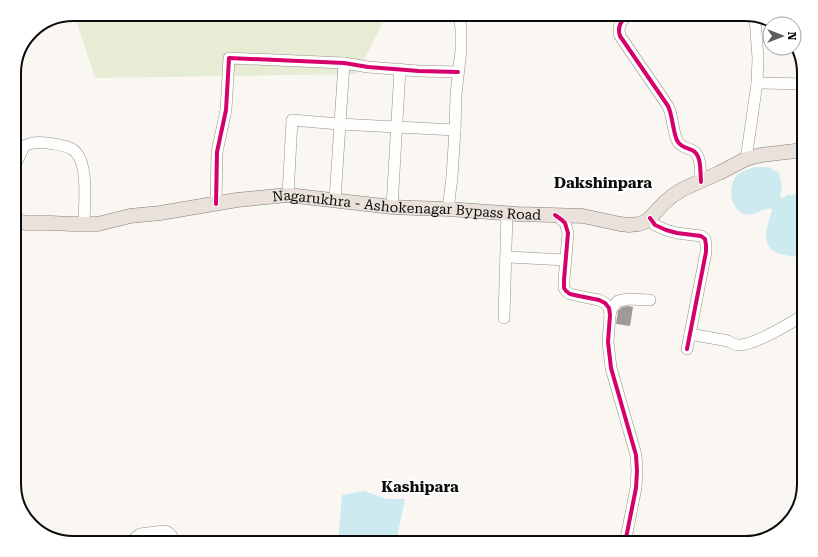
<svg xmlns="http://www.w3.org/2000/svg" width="818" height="557" viewBox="0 0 818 557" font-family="'Roboto Serif',serif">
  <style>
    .green { fill: #e7ecd4 }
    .water { fill: #cceaf0 }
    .building { fill: #9d9a97 }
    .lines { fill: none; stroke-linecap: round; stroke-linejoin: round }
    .minor-casing { stroke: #939190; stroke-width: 12 }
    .major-casing { stroke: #807f7d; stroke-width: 15 }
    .minor { stroke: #fefefd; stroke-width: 11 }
    .major { stroke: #eae2da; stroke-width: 14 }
    .cycleway-casing { stroke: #fff; stroke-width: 6 }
    .cycleway { stroke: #d6006c; stroke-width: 4 }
    .labels { text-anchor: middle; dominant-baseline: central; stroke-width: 4; stroke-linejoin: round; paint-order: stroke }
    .street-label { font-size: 14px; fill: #0c0c0c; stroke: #fff }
    .neighbourhood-label { font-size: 15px; font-weight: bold; fill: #0c0c0c; stroke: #fff }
    .rim { fill: none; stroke: #0c0c0c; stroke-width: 2 }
  </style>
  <rect width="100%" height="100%" fill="#faf6f2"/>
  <polygon class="green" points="74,14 387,14 357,74 95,78"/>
  <g class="water">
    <path d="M 755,167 L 768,167 L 779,173 L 782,186 L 780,196 L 782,199 L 787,195 L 804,194 L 804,257 C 784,256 761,255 767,228 C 768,222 771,216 772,209 C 770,209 768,208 766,209 C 758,210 752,218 742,213 C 729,206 728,185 737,175 C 741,171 750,169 755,167 Z"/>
    <polygon points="364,491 386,499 405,499 397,537 394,543 338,543 342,495"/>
  </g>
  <polygon class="building" points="628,306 633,307 630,326 616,324 618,311 622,307"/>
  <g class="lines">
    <g class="minor-casing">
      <g id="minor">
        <path d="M 628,14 C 621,21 617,27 620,36 L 668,106 C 673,116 673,135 678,142 C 681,147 687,148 692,150 C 702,155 700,171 701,182"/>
        <polyline points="757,83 804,84"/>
        <polyline points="746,159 757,83 758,58 755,17"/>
        <path d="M 14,168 L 24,146 C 33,141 44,142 54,144 C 60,145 67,146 72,149 C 90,160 84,206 84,224"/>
        <polyline points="288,195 292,120 339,124 455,130"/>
        <polyline points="335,200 344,63"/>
        <polyline points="216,204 217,152 226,110 229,58 344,63 368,67 419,71 458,72"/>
        <polyline points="392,207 400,69"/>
        <polyline points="448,209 452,177 455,130 456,94 461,50 461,29 459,14"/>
        <polyline points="555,215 562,220 565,223 568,233 564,280 564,288 566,291 570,294 579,296 599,300 605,303 609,308 610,315 608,342 611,368 636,455 637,471 636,488 625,543"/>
        <polyline points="650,218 655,225 666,230 677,233 701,236 705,239 706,245 706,252 687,349"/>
        <polyline points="506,257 566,260"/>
        <polyline points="610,315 612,308 618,301 628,299 650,300"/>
        <polyline points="504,318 507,213"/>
        <path d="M 690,334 L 728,341 C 732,343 734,345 739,345 C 755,345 789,324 804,315"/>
        <polyline points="37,530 41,533"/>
        <path d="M 132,543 L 135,538 L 140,534 L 164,531 C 171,532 173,537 174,543"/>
      </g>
    </g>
    <g class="major-casing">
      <g id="major">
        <path id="s1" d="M 14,220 L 26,223 L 51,223 L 72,224 L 98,224 L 130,216 L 160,213 L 237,200 L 288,195 L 392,207 L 415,208 L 448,209 L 518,214 L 583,216 L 620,224 L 629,225 L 639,224 L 645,222 L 650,218 L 663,204 L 672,196 L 683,189 L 719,173 L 746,159 L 761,155 L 804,150"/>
      </g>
    </g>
    <use href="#minor" class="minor"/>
    <use href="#major" class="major"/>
    <g class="cycleway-casing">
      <g id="cycleway">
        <path d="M 628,14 C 621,21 617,27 620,36 L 668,106 C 673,116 673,135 678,142 C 681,147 687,148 692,150 C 702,155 700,171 701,182"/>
        <polyline points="216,204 217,152 226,110 229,58 344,63 368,67 419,71 458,72"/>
        <polyline points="555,215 562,220 565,223 568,233 564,280 564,288 566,291 570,294 579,296 599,300 605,303 609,308 610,315 608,342 611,368 636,455 637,471 636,488 625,543"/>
        <polyline points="650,218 655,225 666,230 677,233 701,236 705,239 706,245 706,252 687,349"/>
      </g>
    </g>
    <use href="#cycleway" class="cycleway"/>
  </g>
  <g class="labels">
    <g class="street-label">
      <text stroke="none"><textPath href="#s1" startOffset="396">Nagarukhra - Ashokenagar Bypass Road</textPath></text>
    </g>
    <g class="neighbourhood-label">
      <text x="603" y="183">Dakshinpara</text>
      <text x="420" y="487">Kashipara</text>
    </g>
  </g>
  <path d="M0 0H818V557H0ZM73 21H745A52 52 0 0 1 797 73V484A52 52 0 0 1 745 536H73A52 52 0 0 1 21 484V73A52 52 0 0 1 73 21Z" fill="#fff" fill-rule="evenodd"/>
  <path class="rim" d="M73 21H745A52 52 0 0 1 797 73V484A52 52 0 0 1 745 536H73A52 52 0 0 1 21 484V73A52 52 0 0 1 73 21Z"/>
  <g transform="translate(782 36) rotate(90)"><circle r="19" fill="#ffffff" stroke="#9e9e9e"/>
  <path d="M0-3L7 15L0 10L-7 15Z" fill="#5f5e5c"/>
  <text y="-6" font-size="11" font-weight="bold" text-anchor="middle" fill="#0c0c0c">N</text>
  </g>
</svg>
